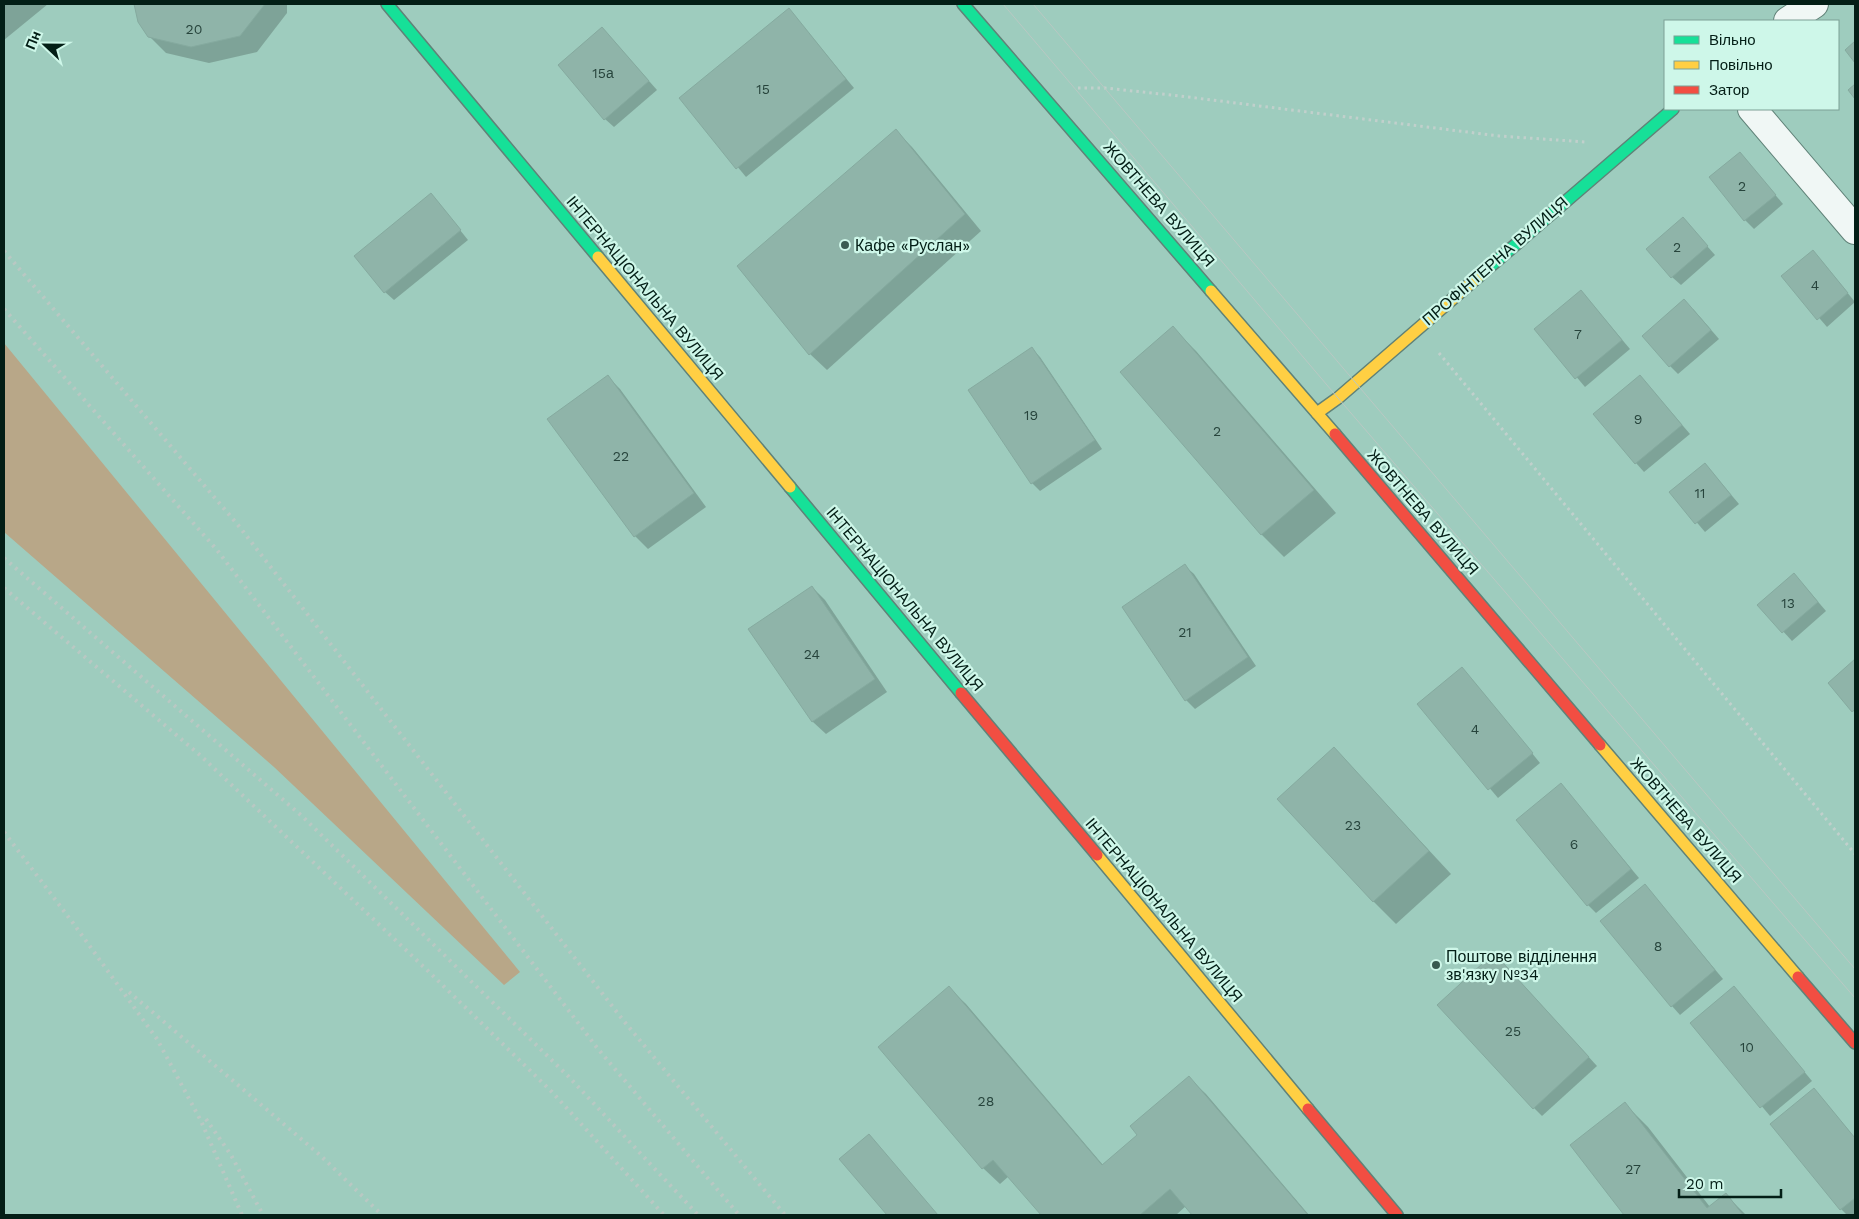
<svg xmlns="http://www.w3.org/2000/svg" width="1859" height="1219" viewBox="0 0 1859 1219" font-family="'Work Sans',sans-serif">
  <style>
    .green { fill: #b8a788 }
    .shadow { fill: #0003 }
    .building { fill: #8fb4a9; stroke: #85aa9f }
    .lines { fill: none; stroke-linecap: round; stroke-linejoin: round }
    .street-casing { stroke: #608278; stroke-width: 30 }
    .fast-casing { stroke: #608278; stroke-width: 14 }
    .slow-casing { stroke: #608278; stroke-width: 14 }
    .jam-casing { stroke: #608278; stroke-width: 14 }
    .path { stroke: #c1d0cc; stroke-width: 3; stroke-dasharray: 2.5 4; stroke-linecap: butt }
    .street { stroke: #f0f7f5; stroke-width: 28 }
    .fast { stroke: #16e098; stroke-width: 11 }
    .slow { stroke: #ffcf43; stroke-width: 11 }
    .jam { stroke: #f24e42; stroke-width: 11 }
    .tram { stroke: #b9c8c3; stroke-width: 1 }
    .rail { stroke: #b9c8c3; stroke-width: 4; stroke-dasharray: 2.5 5; stroke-linecap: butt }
    .poi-dot { fill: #395b51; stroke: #cef7e9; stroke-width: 2 }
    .labels { text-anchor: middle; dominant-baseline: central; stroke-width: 4.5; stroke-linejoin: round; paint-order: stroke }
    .number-label { font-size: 14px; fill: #27443c }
    .street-label { font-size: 16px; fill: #031e16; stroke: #cef7e9 }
    .poi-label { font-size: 16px; fill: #031e16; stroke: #cef7e9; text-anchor: start }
  </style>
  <rect width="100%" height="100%" fill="#9eccbe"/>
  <polygon class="green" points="4,343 520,972 504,985 274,767 4,532"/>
  <g class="shadow">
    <polygon points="4,4 48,4 4,40"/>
    <polygon points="136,4 287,4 287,13 257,52 209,63 166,53 149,36 140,21"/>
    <polygon points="797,19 854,88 746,177 681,99"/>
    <polygon points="610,37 657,90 614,127 605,119"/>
    <polygon points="896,131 912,147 981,231 827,370 810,354"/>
    <polygon points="1740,153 1783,204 1754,229 1745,220"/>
    <polygon points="439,204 468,240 394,300 385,292"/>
    <polygon points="1691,228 1715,255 1681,285 1672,277"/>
    <polygon points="1821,260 1855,302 1827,327 1783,276"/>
    <polygon points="1581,291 1630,349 1585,387 1536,329"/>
    <polygon points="1693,309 1719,339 1678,374 1670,366"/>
    <polygon points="1173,328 1196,351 1336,513 1284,557 1262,535 1122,372"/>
    <polygon points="1031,348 1040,357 1102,449 1040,491 1032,483"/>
    <polygon points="607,376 620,389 706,507 648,549 635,536"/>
    <polygon points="1640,376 1690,434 1644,472 1636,463"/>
    <polygon points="1705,464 1739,504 1705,532 1671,492"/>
    <polygon points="1185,566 1194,574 1256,666 1195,709 1186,700"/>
    <polygon points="1802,583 1826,611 1792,641 1759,605"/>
    <polygon points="812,587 825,600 887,692 826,734 813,722 750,629"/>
    <polygon points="1855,660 1855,713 1829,683"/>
    <polygon points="1470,677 1540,763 1498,798 1419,704"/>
    <polygon points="1334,748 1451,874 1396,924 1373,901"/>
    <polygon points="1561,785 1639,878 1596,913 1588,905"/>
    <polygon points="1653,895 1723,979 1680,1015 1672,1006"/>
    <polygon points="1503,963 1597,1066 1542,1116 1534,1108"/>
    <polygon points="1734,987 1812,1081 1770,1116 1692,1023"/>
    <polygon points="949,988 966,1004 1103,1165 1139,1135 1189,1078 1206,1094 1309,1215 1194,1215 1186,1206 1176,1215 1042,1215 1009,1176 1000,1184 983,1168"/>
    <polygon points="1814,1089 1855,1138 1855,1213 1853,1215 1847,1215 1841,1209 1772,1124"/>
    <polygon points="1625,1104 1648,1127 1710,1207 1726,1195 1746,1215 1626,1215 1572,1145"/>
  </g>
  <g class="building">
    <polygon points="134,4 265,4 240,36 191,47 148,37 138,22"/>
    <polygon points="789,8 846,79 736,169 679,98"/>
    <polygon points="602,27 649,81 604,120 558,65"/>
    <polygon points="1855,41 1855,63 1845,50"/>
    <polygon points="1855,84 1855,99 1848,90"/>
    <polygon points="896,129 965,214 809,355 737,266"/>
    <polygon points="1740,152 1776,195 1744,221 1709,177"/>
    <polygon points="431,193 461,230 384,293 354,256"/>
    <polygon points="1683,217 1708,246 1671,278 1646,249"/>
    <polygon points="1813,250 1848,293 1817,320 1781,276"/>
    <polygon points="1581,290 1622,340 1575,379 1534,329"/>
    <polygon points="1684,299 1711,330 1669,367 1642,336"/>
    <polygon points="1173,326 1314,490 1261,535 1120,372"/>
    <polygon points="1032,347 1095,440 1031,484 968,390"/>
    <polygon points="608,375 694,493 634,537 547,419"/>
    <polygon points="1640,375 1682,425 1635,464 1593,414"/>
    <polygon points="1705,463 1731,495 1695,524 1669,492"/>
    <polygon points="1185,564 1248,657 1185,701 1122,607"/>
    <polygon points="1794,573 1818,602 1782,633 1757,605"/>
    <polygon points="812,586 875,679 812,722 748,629"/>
    <polygon points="1855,659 1855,709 1852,712 1828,683"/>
    <polygon points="1462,667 1533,753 1488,790 1417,704"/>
    <polygon points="1334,747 1429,851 1373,902 1277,799"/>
    <polygon points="1561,783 1631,869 1587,906 1516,820"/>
    <polygon points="1645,884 1715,970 1671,1007 1600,921"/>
    <polygon points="1494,953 1589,1057 1533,1109 1437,1005"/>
    <polygon points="949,986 1102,1165 1137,1135 1130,1126 1189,1076 1308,1215 1192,1215 1170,1189 1140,1215 1041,1215 993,1160 982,1169 878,1047"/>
    <polygon points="1734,986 1805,1072 1760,1108 1690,1023"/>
    <polygon points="1814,1088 1855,1138 1855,1198 1840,1210 1770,1124"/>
    <polygon points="1625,1102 1707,1208 1726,1193 1743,1215 1624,1215 1570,1145"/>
    <polygon points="869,1134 938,1215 887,1215 839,1159"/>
  </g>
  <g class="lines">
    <g class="street-casing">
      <g id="street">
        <polyline points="1788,21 1814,4"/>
        <polyline points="1752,109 1855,230"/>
      </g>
    </g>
    <g class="fast-casing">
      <g id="fast">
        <polyline points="387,4 598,257"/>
        <polyline points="963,4 1211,291"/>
        <polyline points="1478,277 1673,109"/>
        <polyline points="790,487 961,693"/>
      </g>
    </g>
    <g class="slow-casing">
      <g id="slow">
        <polyline points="598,257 790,487"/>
        <polyline points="1211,291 1335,434"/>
        <polyline points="1317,413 1338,398 1478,277"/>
        <polyline points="1600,745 1798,977"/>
        <polyline points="1097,855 1308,1109"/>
      </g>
    </g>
    <g class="jam-casing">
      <g id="jam">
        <polyline points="1335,434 1600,745"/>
        <polyline points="961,693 1097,855"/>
        <polyline points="1798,977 1855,1043"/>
        <polyline points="1308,1109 1397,1215"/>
      </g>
    </g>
    <g class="path">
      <polyline points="1078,88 1105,88 1180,96 1499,136 1586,142"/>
      <polyline points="1439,353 1855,854"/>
    </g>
    <use href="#street" class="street"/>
    <use href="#fast" class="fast"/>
    <use href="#slow" class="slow"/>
    <use href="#jam" class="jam"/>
    <g class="tram">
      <polyline points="1003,4 1338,398 1855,998"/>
      <polyline points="1033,4 1855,969"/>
    </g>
    <g class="rail">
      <polyline points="4,251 238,525 623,1020 785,1215"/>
      <polyline points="4,309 217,550 598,1049 739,1215"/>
      <polyline points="4,558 303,817 568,1076 698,1215"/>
      <polyline points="4,588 201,756 426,969 552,1092 664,1215"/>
      <polyline points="4,832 73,923 157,1039 201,1121 242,1215"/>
      <polyline points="129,992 320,1155 382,1215"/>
      <polyline points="206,1119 231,1155 263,1215"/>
    </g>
  </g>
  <g class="poi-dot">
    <circle cx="845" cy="245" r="5"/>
    <circle cx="1436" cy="965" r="5"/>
  </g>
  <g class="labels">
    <g class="number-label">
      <text x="194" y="29">20</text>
      <text x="603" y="73">15а</text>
      <text x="763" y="89">15</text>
      <text x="1742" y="186">2</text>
      <text x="1677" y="247">2</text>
      <text x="1815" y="285">4</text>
      <text x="1578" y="334">7</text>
      <text x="1031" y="415">19</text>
      <text x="1638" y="419">9</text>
      <text x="1217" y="431">2</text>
      <text x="621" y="456">22</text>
      <text x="1700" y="493">11</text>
      <text x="1788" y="603">13</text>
      <text x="1185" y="632">21</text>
      <text x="812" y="654">24</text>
      <text x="1475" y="729">4</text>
      <text x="1353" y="825">23</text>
      <text x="1574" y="844">6</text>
      <text x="1658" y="946">8</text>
      <text x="1513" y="1031">25</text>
      <text x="1747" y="1047">10</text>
      <text x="986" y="1101">28</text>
      <text x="1633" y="1169">27</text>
    </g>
    <g class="street-label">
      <text transform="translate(1159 204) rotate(49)">ЖОВТНЕВА ВУЛИЦЯ</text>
      <text transform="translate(1495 261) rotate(-41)">ПРОФІНТЕРНА ВУЛИЦЯ</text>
      <text transform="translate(645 288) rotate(50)">ІНТЕРНАЦІОНАЛЬНА ВУЛИЦЯ</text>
      <text transform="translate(1423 512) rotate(49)">ЖОВТНЕВА ВУЛИЦЯ</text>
      <text transform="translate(905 599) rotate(50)">ІНТЕРНАЦІОНАЛЬНА ВУЛИЦЯ</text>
      <text transform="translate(1686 820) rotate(49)">ЖОВТНЕВА ВУЛИЦЯ</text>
      <text transform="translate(1164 910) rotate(50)">ІНТЕРНАЦІОНАЛЬНА ВУЛИЦЯ</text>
    </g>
    <g class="poi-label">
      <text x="855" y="245">Кафе «Руслан»</text>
      <text x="1446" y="956">Поштове відділення<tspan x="1446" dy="18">зв'язку №34</tspan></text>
    </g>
  </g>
  <rect width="1859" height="1219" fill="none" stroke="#031e16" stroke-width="10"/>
  <rect x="1664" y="20" width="175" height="90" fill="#cef7e9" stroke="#7da095"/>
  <rect x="1674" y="36" width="25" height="8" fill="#16e098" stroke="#7da095"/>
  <text x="1709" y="45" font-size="15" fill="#031e16">Вільно</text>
  <rect x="1674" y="61" width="25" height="8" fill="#ffcf43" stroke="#7da095"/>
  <text x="1709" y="70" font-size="15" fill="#031e16">Повільно</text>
  <rect x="1674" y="86" width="25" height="8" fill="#f24e42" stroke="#7da095"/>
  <text x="1709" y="95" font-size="15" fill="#031e16">Затор</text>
  <g transform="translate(45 45) rotate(292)" stroke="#cef7e9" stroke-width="4" paint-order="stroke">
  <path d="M0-4L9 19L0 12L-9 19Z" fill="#031e16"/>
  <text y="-8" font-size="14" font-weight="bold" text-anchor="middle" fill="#031e16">Пн</text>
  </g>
  <path d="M1679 1189v8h102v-8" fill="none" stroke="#031e16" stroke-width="2.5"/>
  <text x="1686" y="1189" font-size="15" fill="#031e16" stroke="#cef7e9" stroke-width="4" paint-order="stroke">20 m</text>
</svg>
